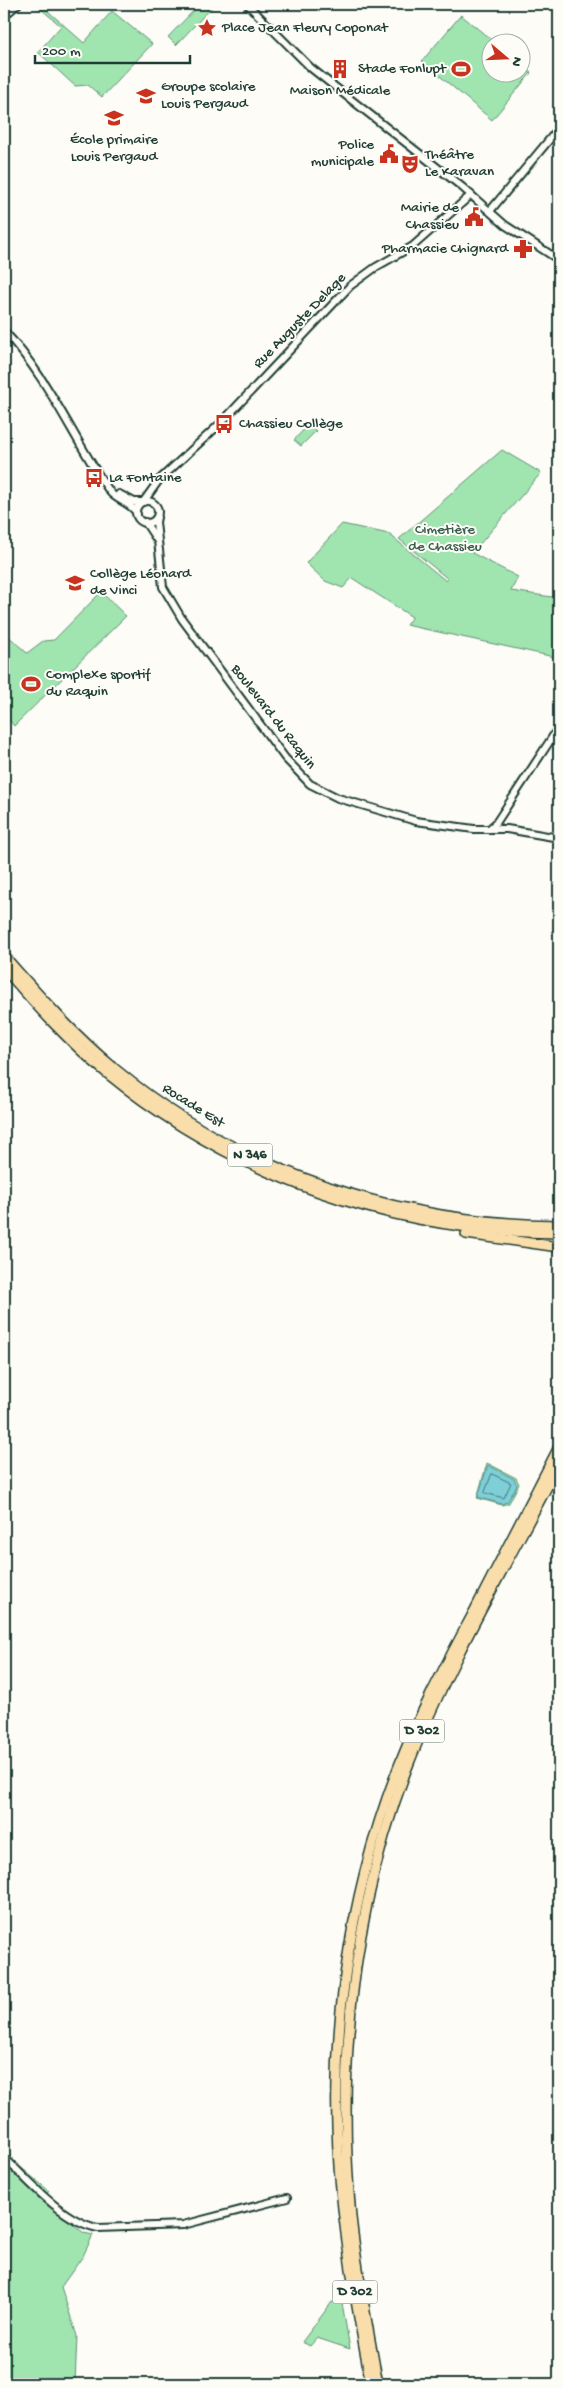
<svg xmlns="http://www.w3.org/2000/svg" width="563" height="2388" viewBox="0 0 563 2388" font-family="'Gochi Hand',sans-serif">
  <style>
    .green { fill: #a0e4b0; stroke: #609072 }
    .water { fill: #7ecfd8; stroke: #589596 }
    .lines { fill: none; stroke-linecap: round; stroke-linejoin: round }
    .shore { stroke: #457776; stroke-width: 1 }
    .tertiary-casing { stroke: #1f3d34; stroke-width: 10 }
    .trunk-casing { stroke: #1f3d34; stroke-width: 12 }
    .tertiary { stroke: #fdfcf7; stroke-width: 6 }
    .trunk { stroke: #f9deab; stroke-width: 9 }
    .labels { text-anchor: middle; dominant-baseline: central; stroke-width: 4; stroke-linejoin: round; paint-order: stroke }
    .shield { fill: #fdfcf7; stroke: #62766e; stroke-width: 1 }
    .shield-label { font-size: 14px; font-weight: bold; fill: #1f3d34 }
    .poi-label { font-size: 15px; fill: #1f3d34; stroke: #fdfcf7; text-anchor: start }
    .street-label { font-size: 15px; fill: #1f3d34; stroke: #fdfcf7 }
    .park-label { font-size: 15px; fill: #395e4d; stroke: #fdfcf7 }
  </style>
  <rect width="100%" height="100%" fill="#fdfcf7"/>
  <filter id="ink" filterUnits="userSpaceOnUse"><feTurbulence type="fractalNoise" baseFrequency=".02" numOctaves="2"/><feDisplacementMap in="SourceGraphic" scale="10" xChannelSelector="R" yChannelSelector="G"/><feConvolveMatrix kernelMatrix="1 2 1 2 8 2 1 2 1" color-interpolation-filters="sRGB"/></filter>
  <g filter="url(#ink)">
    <g class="green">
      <polygon points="35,4 40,4 84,43 112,11 152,44 102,97 88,85 75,86 38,52 61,26"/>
      <polygon points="200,4 215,4 176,45 168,37"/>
      <polygon points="461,15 494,42 490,42 490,72 520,72 521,65 531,73 492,120 422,61"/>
      <polygon points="309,424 316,431 301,446 294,440"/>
      <polygon points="502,450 541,473 472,553 518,577 511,591 559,598 559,658 406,625 412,617 352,578 343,588 325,581 306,563 342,524 389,534 446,581 448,579 399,539"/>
      <polygon points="101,592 126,616 14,726 4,714 4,632 27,653 43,641 54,640"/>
      <polygon points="487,1463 516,1478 519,1484 509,1503 502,1505 477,1498"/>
      <polygon points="4,2153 49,2191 43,2199 84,2233 93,2235 83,2256 61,2287 77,2336 75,2384 4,2384"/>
      <polygon points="332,2302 342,2303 350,2349 317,2338 310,2346 302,2342"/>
    </g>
    <polygon class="water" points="488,1465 514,1479 517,1485 508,1501 502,1504 478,1497"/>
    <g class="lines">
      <polygon class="shore" points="492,1474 511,1483 504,1498 485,1493"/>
      <g class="tertiary-casing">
        <g id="tertiary">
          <polyline points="247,4 311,68 462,187 505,225 559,260"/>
          <polyline points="4,16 18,4"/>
          <polyline points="490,211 559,128"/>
          <path d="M 4,331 C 49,378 73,439 110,492 C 117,501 132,503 137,514"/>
          <polyline points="119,494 134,502 143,502"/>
          <polyline points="144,501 159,480 222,422 350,286 376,267 413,246 471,195"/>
          <circle cx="147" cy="512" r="11"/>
          <polyline points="157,517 156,522 163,587 182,619 285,758 310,784 338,798 416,821 474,829 507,829 559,838"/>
          <polyline points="145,522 157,540"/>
          <polyline points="489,829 496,823 559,727"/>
          <path d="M 4,2157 C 28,2181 64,2222 98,2228 L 183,2225 L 287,2198"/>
        </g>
      </g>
      <g class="trunk-casing">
        <g id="trunk">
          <path d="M 4,956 C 39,996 74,1035 115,1069 C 239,1172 399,1224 559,1225"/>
          <path d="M 4,968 C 36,1005 69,1042 107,1073 C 236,1178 394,1232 559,1233"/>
          <polyline points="466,1234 559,1247"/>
          <path d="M 371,2384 C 359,2319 347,2254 341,2189 C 327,2047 347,1898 399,1766 C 420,1712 448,1661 475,1610 C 503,1556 531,1502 559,1447"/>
          <path d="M 378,2384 C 368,2329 357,2273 351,2217 C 337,2064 352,1912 407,1768 C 448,1663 507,1564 559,1464"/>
        </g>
      </g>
      <use href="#tertiary" class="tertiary"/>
      <use href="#trunk" class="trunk"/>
    </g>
  </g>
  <defs>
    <g id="sight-bare" transform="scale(1.5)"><path d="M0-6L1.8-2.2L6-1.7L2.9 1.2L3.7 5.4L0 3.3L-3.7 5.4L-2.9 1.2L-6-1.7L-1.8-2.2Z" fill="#c8321e" stroke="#fdfcf7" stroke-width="2.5" paint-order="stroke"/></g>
    <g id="building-bare" transform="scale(1.5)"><path d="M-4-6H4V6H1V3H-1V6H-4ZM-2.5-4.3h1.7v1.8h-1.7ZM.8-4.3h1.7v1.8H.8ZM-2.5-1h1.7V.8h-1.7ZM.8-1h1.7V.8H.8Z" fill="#c8321e" stroke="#fdfcf7" stroke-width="2.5" paint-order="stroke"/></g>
    <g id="stadium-bare" transform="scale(1.5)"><path d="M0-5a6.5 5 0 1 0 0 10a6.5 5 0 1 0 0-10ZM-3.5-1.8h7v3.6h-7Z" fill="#c8321e" stroke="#fdfcf7" stroke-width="2.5" paint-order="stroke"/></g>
    <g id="school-bare" transform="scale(1.5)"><path d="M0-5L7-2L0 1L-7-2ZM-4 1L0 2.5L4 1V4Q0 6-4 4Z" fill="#c8321e" stroke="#fdfcf7" stroke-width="2.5" paint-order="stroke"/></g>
    <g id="civic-bare" transform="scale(1.5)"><path d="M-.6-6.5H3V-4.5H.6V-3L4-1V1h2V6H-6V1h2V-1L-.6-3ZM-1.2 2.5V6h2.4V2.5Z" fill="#c8321e" stroke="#fdfcf7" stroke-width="2.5" paint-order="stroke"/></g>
    <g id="theatre-bare" transform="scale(1.5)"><path d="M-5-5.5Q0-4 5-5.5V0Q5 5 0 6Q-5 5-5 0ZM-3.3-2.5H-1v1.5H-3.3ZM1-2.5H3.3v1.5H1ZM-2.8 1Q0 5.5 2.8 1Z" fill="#c8321e" stroke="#fdfcf7" stroke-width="2.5" paint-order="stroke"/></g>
    <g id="pharmacy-bare" transform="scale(1.5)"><path d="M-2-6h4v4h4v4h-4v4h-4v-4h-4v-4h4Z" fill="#c8321e" stroke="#fdfcf7" stroke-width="2.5" paint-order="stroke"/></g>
    <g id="bus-bare" transform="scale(1.5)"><path d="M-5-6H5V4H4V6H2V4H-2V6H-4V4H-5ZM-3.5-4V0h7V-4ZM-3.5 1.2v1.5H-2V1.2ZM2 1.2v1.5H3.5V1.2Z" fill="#c8321e" stroke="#fdfcf7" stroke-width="2.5" paint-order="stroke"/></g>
  </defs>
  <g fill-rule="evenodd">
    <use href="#sight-bare" x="207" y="28"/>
    <use href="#building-bare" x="340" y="69"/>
    <use href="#stadium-bare" x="461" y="69"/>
    <use href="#school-bare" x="146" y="96"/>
    <use href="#school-bare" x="114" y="118"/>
    <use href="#civic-bare" x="389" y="154"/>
    <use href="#theatre-bare" x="410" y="164"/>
    <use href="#civic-bare" x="474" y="217"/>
    <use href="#pharmacy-bare" x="523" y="249"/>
    <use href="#bus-bare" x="224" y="424"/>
    <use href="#bus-bare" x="94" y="478"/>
    <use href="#school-bare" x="75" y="583"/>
    <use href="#stadium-bare" x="31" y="684"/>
  </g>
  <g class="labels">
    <g class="shield">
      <rect x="227.5" y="1143.5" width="45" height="23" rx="4"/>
      <rect x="399.5" y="1719.5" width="45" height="23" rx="4"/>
      <rect x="332.5" y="2280.5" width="45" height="23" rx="4"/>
    </g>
    <g class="shield-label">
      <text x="250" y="1155">N 346</text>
      <text x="422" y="1731">D 302</text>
      <text x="355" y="2292">D 302</text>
    </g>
    <g class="poi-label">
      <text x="222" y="28">Place Jean Fleury Coponat</text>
      <text x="446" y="69" text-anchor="end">Stade Fonlupt</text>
      <text x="161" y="87">Groupe scolaire<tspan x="161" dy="17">Louis Pergaud</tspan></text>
      <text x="340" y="91" text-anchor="middle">Maison Médicale</text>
      <text x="114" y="140" text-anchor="middle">École primaire<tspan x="114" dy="17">Louis Pergaud</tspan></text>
      <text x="374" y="145" text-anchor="end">Police<tspan x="374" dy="17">municipale</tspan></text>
      <text x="425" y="155">Théâtre<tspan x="425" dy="17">Le Karavan</tspan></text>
      <text x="459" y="208" text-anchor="end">Mairie de<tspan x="459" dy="17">Chassieu</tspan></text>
      <text x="508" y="249" text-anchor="end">Pharmacie Chignard</text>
      <text x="239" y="424">Chassieu Collège</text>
      <text x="109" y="478">La Fontaine</text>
      <text x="90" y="574">Collège Léonard<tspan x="90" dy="17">de Vinci</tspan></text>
      <text x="46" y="675">Complexe sportif<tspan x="46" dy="17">du Raquin</tspan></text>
    </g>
    <g class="street-label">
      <text transform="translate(300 321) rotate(-46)">Rue Auguste Delage</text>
      <text transform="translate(273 717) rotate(52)">Boulevard du Raquin</text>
      <text transform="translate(193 1106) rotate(32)">Rocade Est</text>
    </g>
    <g class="park-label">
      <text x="445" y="530">Cimetière<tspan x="445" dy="17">de Chassieu</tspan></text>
    </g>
  </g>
  <rect width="563" height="2388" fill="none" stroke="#fdfcf7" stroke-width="20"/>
  <rect x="10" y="10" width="543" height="2368" fill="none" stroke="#1f3d34" stroke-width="2" filter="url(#ink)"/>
  <g transform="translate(506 58) rotate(109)"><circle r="24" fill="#fdfcf7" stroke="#a4b0a9"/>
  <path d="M0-4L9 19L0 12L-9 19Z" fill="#c8321e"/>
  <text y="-8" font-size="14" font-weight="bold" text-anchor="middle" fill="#1f3d34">N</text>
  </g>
  <path d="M35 55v8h155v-8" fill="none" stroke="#1f3d34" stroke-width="2.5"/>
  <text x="42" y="55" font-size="15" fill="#1f3d34" stroke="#fdfcf7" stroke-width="4" paint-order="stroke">200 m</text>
</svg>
